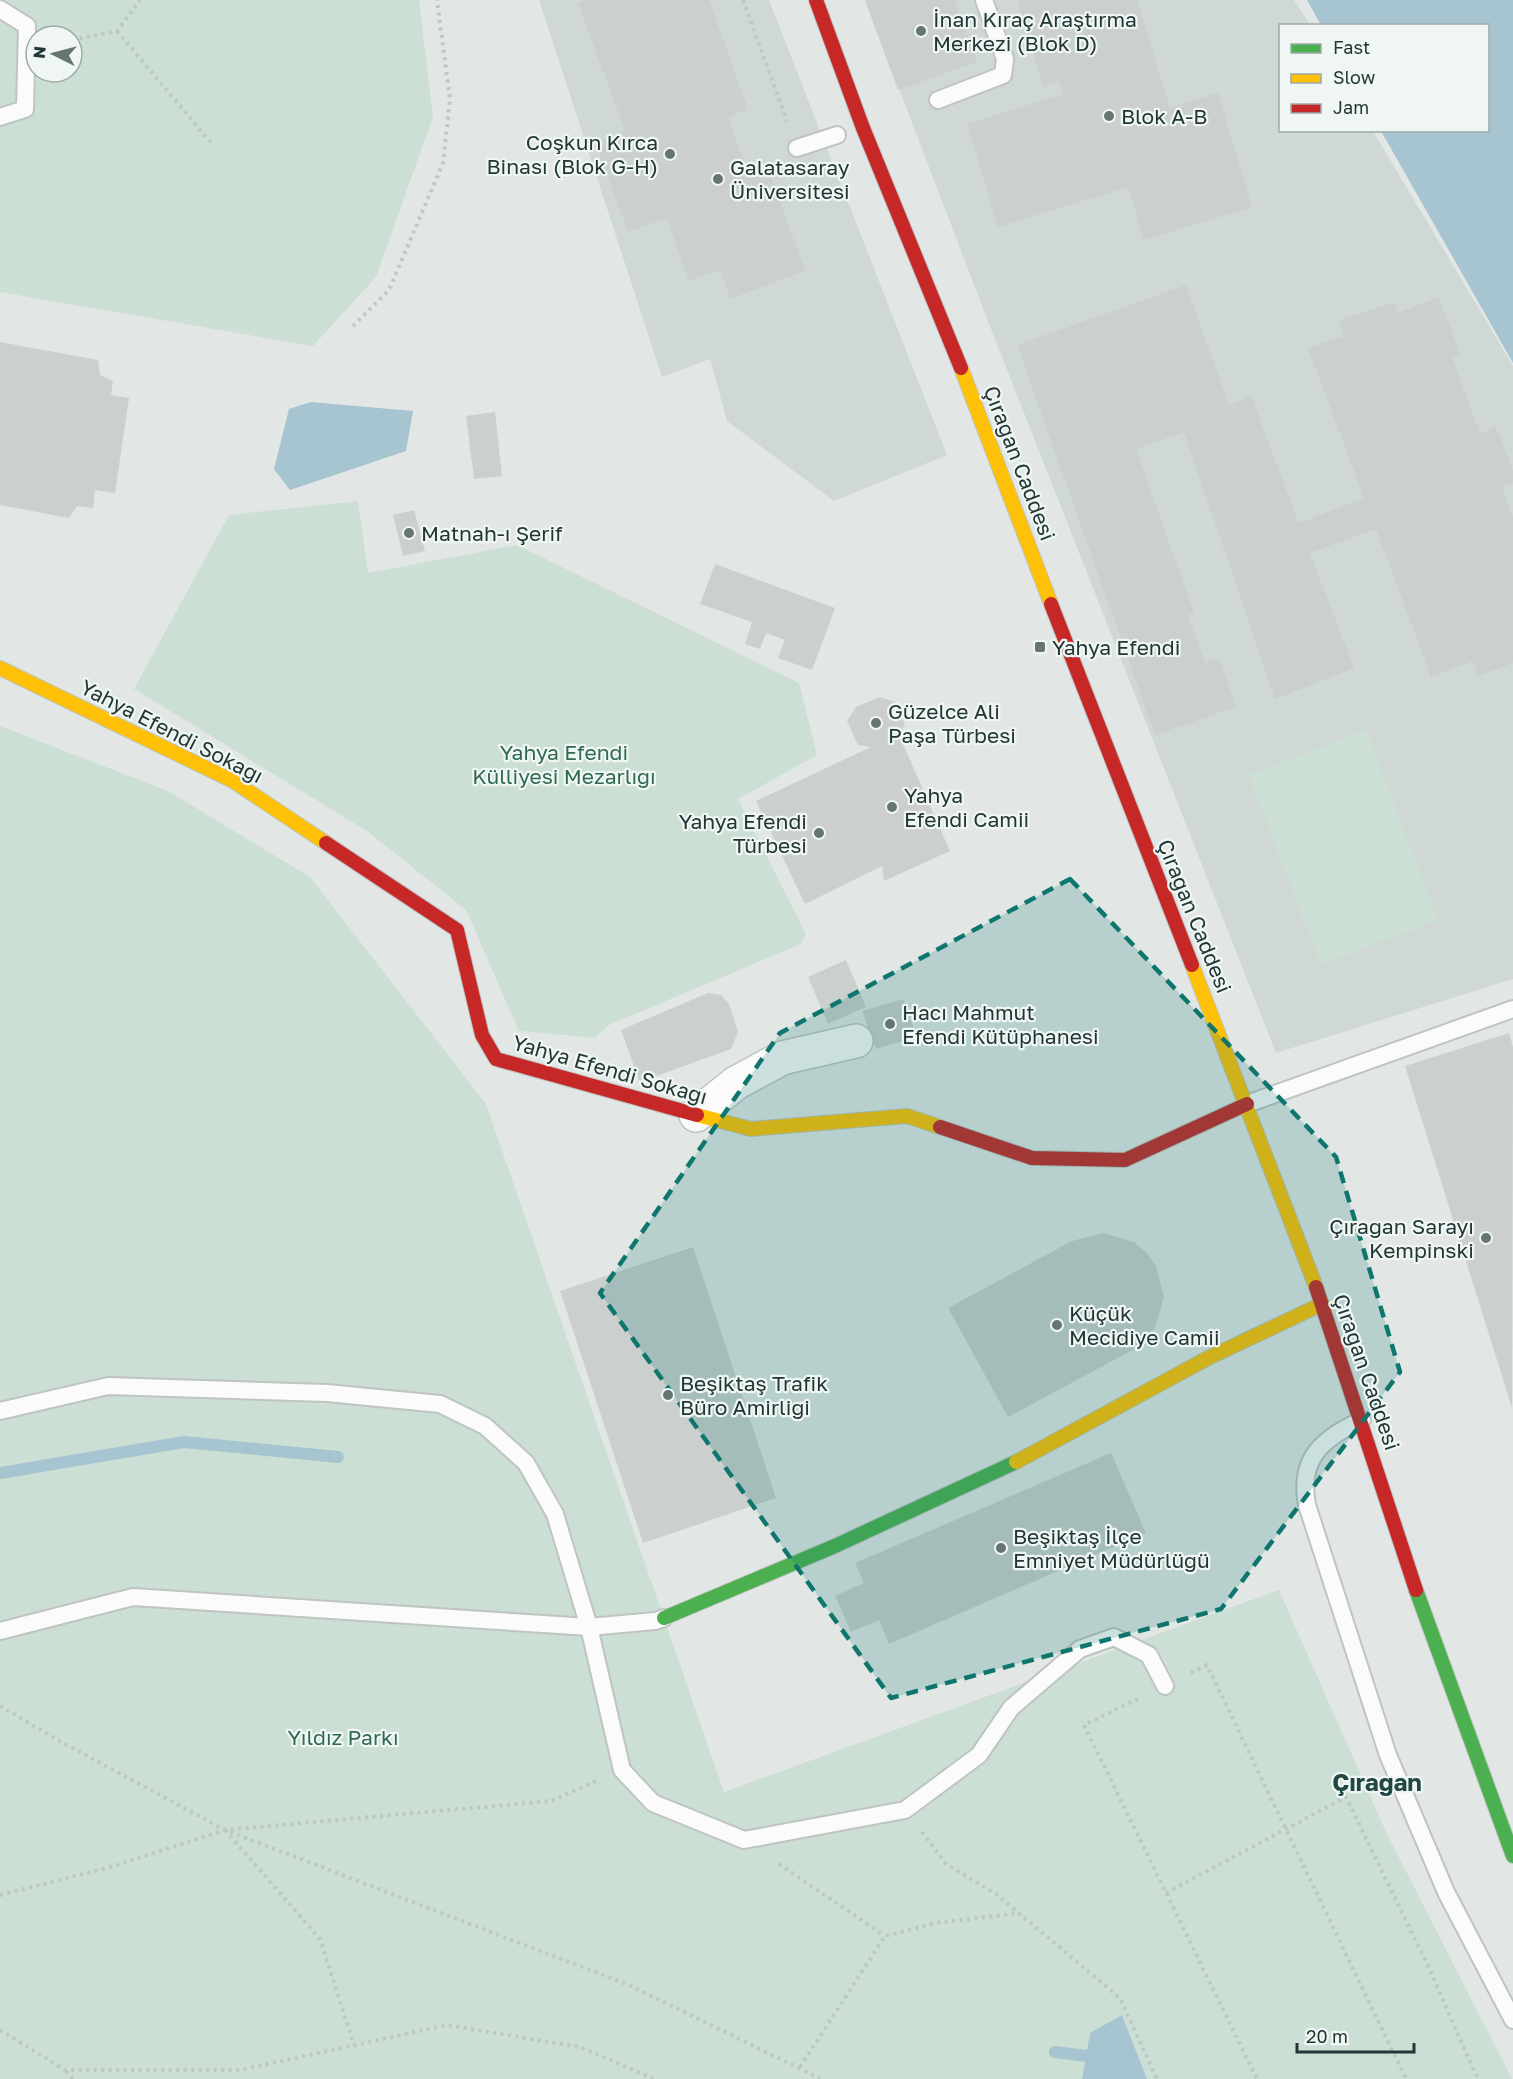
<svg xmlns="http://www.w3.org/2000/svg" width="1513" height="2079" viewBox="0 0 1513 2079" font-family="'Golos Text',sans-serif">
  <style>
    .built { fill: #d0d8d5 }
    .green { fill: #ccdfd4; fill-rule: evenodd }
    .water { fill: #a6c5d1 }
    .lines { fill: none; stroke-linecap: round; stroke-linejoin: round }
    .stream { stroke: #a6c5d1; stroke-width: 12 }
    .building { fill: #cbcfce }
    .lane-casing { stroke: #bfc4c2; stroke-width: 20 }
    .street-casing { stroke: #bfc4c2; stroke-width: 36 }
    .fast-casing { stroke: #bec5c3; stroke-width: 16 }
    .slow-casing { stroke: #bec5c3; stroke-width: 16 }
    .jam-casing { stroke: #bec5c3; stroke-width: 16 }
    .path { stroke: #bfc7c5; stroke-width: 4; stroke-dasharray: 3 4.5; stroke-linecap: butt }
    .lane { stroke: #fbfbfb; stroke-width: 16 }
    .street { stroke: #fbfbfb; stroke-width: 33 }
    .fast { stroke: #4caf50; stroke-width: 14 }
    .slow { stroke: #ffc107; stroke-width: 14 }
    .jam { stroke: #c62828; stroke-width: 14 }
    .marked { fill: #0f766e; fill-opacity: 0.2; stroke: #0f766e; stroke-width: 4.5; stroke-dasharray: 12 8; stroke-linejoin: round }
    .poi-dot { fill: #657573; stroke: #eff6f4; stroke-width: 2 }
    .labels { text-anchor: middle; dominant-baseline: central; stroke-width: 4.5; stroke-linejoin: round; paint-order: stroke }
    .poi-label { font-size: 21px; fill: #223735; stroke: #eff6f4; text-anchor: start }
    .street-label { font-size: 21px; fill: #223735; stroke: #eff6f4 }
    .park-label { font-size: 21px; fill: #306a50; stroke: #eff6f4 }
    .quarter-label { font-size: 24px; font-weight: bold; fill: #204744; stroke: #eff6f4 }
  </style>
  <rect width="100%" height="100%" fill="#e2e7e5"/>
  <g class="built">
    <polygon points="539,0 769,0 947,455 834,501 727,421 710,359 662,377"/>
    <polygon points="865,0 1294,0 1310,25 1280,26 1280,130 1373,131 1513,366 1513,979 1276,1053 989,324"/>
  </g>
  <g class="green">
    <path d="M 0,0 L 419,0 L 433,117 L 376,277 L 313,346 L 0,292 ZM 36,36 L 72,36 L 72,72 L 36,72 Z"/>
    <polygon points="358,501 368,573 517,545 799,683 817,755 738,799 806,934 801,944 609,1025 595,1038 519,1031 466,910 367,831 134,689 229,515"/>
    <polygon points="0,726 168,791 310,877 486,1104 724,1792 1279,1590 1386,1832 1512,2079 1147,2079 1122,2015 1091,2033 1082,2079 0,2079"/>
    <polygon points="1366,730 1438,920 1321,965 1249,775"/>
  </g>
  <g class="water">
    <polygon points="1307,0 1513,0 1513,363 1381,131 1488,130 1488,26 1321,25"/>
    <polygon points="311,402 413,411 406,451 290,490 274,469 289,409"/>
    <polygon points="1122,2015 1147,2079 1082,2079 1090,2033"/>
  </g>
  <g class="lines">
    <g class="stream">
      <polyline points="0,1473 184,1442 338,1457"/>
      <polyline points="1055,2052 1087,2056"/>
    </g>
  </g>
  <g class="building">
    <polygon points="587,0 709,0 748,109 728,117 748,172 767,165 805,271 730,299 720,270 689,281 667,218 628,232 595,142 625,131 578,3"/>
    <polygon points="865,0 954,0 977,62 898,90"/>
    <polygon points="1017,0 1137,0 1170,108 1218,93 1252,207 1144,240 1128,187 998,227 967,124 1063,94 1059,81 1043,86"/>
    <polygon points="1186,285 1229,405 1251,396 1299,523 1364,498 1308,348 1344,336 1339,320 1394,302 1398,313 1439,297 1460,354 1452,357 1480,433 1496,427 1513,471 1513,483 1502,487 1513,517 1513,663 1478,676 1473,661 1431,677 1376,529 1310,553 1354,668 1275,699 1184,432 1136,449 1194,613 1188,615 1205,663 1219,658 1236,707 1155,735 1017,345"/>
    <polygon points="0,342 98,360 100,375 113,381 111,395 129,398 115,493 95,490 93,508 77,506 69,518 0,505"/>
    <polygon points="495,412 502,476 474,479 466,416"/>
    <polygon points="414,510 425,551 403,556 393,515"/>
    <polygon points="715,564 835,608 812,670 778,658 785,640 766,633 760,649 745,644 752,622 700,604"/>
    <polygon points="880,697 895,702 905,725 899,735 950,851 884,881 882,866 805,904 756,801 871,747 858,745 847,721 856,707"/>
    <polygon points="846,960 866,1007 828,1024 808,977"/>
    <polygon points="708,993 721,995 729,1004 738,1032 731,1049 640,1082 621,1030"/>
    <polygon points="903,999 917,1037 876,1049 862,1011"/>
    <polygon points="1509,1033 1513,1047 1512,1408 1405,1066"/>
    <polygon points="1103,1233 1134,1242 1147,1253 1156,1266 1164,1297 1155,1328 1144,1341 1131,1351 1008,1417 948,1308 1072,1241"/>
    <polygon points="693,1247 776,1498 643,1543 560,1291"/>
    <polygon points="1111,1453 1146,1533 889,1644 879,1620 851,1632 835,1596 864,1583 855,1563"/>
  </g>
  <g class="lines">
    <g class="lane-casing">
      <g id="lane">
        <polyline points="0,9 27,26 25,109 0,117"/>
        <polyline points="938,100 1003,75 1005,59 984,0"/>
        <polyline points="797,148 837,135"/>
        <polyline points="1247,1104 1513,1009"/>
        <polyline points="0,1411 108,1386 327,1393 440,1404 485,1426 526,1463 555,1514 589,1627 622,1770 653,1803 744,1840 905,1810 979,1755 1011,1708 1080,1649 1114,1637 1149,1655 1165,1686"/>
        <path d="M 1362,1420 C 1323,1438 1298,1458 1307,1505 L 1388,1755 L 1446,1892 L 1513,2020"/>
        <polyline points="0,1631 133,1597 589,1627 655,1621 664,1618"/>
      </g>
    </g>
    <g class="street-casing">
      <polyline id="street" points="696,1115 736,1083 782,1058 856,1041"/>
    </g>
    <g class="fast-casing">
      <g id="fast">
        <polyline points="1416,1590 1513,1856"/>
        <polyline points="664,1618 835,1546 1016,1462"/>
      </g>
    </g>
    <g class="slow-casing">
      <g id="slow">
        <polyline points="961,368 1051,604"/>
        <polyline points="0,668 233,781 326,843"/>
        <polyline points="1192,965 1316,1287"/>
        <polyline points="697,1115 751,1129 907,1116 940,1127"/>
        <polyline points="1016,1462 1208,1358 1322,1304"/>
      </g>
    </g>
    <g class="jam-casing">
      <g id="jam">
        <polyline points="816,0 863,128 961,368"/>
        <polyline points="1051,604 1192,965"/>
        <polyline points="326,843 457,930 482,1035 496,1059 697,1115"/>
        <polyline points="940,1127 1032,1158 1125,1160 1247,1104"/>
        <polyline points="1316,1287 1416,1590"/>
      </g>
    </g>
    <g class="path">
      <polyline points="743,0 787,121"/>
      <polyline points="117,31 212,144"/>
      <polyline points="72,40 117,31 140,0"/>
      <polyline points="353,326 389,290 443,163 450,99 437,0"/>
      <polyline points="1191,1673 1207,1665 1406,2079"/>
      <polyline points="1138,1699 1084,1725 1257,2079"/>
      <polyline points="0,1706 65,1744 225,1830 629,1985 821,2079"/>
      <polyline points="225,1830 320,1939 354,2045"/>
      <polyline points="922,1832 946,1864 996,1894 1120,1998 1157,2079"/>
      <polyline points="779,1864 885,1936"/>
      <polyline points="1166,1893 1346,1797 1430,1970 1474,2071 1479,2079"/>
      <polyline points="0,1895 111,1867 225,1830 551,1801 596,1781"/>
      <polyline points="0,2030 65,2070 240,2070 447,2025 580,2047 654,2079"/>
      <polyline points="800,2067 885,1936 936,1923 1019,1913"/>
      <polyline points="66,2071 73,2079"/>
    </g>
    <use href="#lane" class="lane"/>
    <use href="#street" class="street"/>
    <use href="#fast" class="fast"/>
    <use href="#slow" class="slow"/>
    <use href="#jam" class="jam"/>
  </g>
  <path class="marked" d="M 1070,879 L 1336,1157 L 1400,1372 L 1221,1609 L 891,1698 L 600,1293 L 780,1033 Z"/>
  <g class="poi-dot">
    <circle cx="921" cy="31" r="6"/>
    <circle cx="1109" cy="116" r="6"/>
    <circle cx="670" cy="154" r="6"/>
    <circle cx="718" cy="179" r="6"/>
    <circle cx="409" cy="533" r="6"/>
    <rect x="1034" y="641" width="12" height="12" rx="3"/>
    <circle cx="876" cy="723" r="6"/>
    <circle cx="892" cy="807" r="6"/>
    <circle cx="819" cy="833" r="6"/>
    <circle cx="890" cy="1024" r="6"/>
    <circle cx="1486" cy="1238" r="6"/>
    <circle cx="1057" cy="1325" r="6"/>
    <circle cx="668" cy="1395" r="6"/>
    <circle cx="1001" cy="1548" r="6"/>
  </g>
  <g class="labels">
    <g class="poi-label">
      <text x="933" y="19">İnan Kıraç Araştırma<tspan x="933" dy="24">Merkezi (Blok D)</tspan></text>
      <text x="1121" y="116">Blok A-B</text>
      <text x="658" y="142" text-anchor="end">Coşkun Kırca<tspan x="658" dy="24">Binası (Blok G-H)</tspan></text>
      <text x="730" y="167">Galatasaray<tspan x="730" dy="24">Üniversitesi</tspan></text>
      <text x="421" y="533">Matnah-ı Şerif</text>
      <text x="1052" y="647">Yahya Efendi</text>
      <text x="888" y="711">Güzelce Ali<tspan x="888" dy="24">Paşa Türbesi</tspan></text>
      <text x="904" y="795">Yahya<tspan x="904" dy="24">Efendi Camii</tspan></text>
      <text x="807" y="821" text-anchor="end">Yahya Efendi<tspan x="807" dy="24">Türbesi</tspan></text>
      <text x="902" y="1012">Hacı Mahmut<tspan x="902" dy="24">Efendi Kütüphanesi</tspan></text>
      <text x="1474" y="1226" text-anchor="end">Çırağan Sarayı<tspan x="1474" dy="24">Kempinski</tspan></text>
      <text x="1069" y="1313">Küçük<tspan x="1069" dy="24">Mecidiye Camii</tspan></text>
      <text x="680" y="1383">Beşiktaş Trafik<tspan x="680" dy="24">Büro Amirliği</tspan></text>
      <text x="1013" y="1536">Beşiktaş İlçe<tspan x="1013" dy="24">Emniyet Müdürlüğü</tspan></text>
    </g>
    <g class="street-label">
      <text transform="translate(1020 463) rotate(69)">Çırağan Caddesi</text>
      <text transform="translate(172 731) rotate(27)">Yahya Efendi Sokağı</text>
      <text transform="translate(1195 916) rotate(68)">Çırağan Caddesi</text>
      <text transform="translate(610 1069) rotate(16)">Yahya Efendi Sokağı</text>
      <text transform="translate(1367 1372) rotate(71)">Çırağan Caddesi</text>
    </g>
    <g class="park-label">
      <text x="564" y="752">Yahya Efendi<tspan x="564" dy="24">Külliyesi Mezarlığı</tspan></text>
      <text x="343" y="1737">Yıldız Parkı</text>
    </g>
    <g class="quarter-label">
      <text x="1377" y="1781">Çırağan</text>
    </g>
  </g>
  <rect x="1279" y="24" width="210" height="108" fill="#eff6f4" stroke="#9daaa8" stroke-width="1.5"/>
  <rect x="1291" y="44" width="30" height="9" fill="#4caf50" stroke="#9daaa8" stroke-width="1.5"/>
  <text x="1333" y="54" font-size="18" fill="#223735">Fast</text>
  <rect x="1291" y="74" width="30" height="9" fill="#ffc107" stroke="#9daaa8" stroke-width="1.5"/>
  <text x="1333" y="84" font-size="18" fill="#223735">Slow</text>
  <rect x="1291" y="104" width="30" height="9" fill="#c62828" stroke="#9daaa8" stroke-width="1.5"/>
  <text x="1333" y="114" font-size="18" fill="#223735">Jam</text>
  <g transform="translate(54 54) rotate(276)"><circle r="28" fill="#eff6f4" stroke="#9daaa8" stroke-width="1.5"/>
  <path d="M0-4.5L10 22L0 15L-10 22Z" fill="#657573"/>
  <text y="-9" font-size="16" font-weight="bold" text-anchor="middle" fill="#223735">N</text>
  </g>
  <path d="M1297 2043v9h117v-9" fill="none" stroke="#223735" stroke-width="3"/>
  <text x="1306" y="2043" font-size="18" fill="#223735" stroke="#eff6f4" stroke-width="4.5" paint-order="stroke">20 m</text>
</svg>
